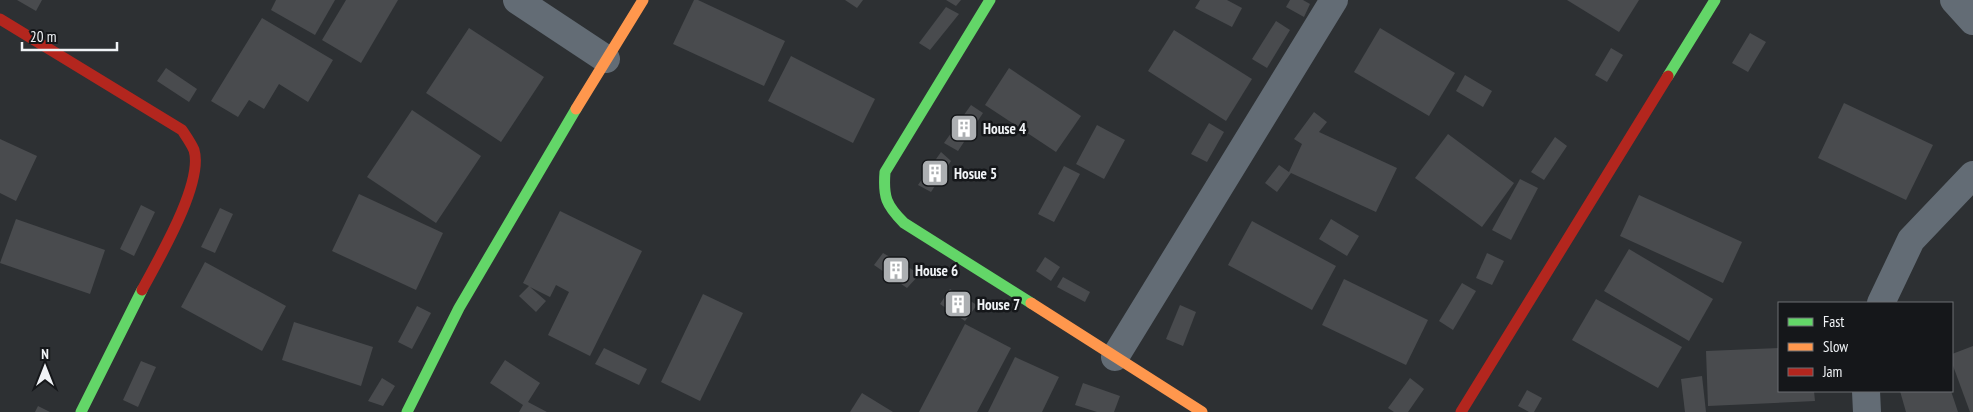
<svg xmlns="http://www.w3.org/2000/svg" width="1973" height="412" viewBox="0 0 1973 412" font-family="'PT Sans Narrow',sans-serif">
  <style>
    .building { fill: #494b4e }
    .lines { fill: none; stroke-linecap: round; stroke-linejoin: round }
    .street { stroke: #636c75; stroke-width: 28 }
    .fast { stroke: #63d668; stroke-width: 11 }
    .slow { stroke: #ff974d; stroke-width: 11 }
    .jam { stroke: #b3261e; stroke-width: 11 }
    .labels { text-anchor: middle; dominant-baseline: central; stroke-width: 5; stroke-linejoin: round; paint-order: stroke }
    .poi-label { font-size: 15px; font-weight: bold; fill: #f0f3f6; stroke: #15171a; text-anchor: start }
  </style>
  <rect width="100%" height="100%" fill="#2d3033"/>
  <g class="building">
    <polygon points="17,0 42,0 36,11"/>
    <polygon points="276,0 335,0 315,35 271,10"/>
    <polygon points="346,0 398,0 361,63 322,40"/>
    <polygon points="694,0 698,0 785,41 764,86 673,44"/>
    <polygon points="845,0 863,0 857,8"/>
    <polygon points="946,0 961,0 956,6"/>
    <polygon points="1200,0 1227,0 1242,8 1232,27 1195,8"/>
    <polygon points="1290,0 1303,0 1310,4 1304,17 1286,7"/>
    <polygon points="1567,0 1639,0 1619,32"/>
    <polygon points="946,7 959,14 930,50 919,43"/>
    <polygon points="262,18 333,60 308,102 279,84 264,109 249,100 238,117 211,101"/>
    <polygon points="1276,21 1290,30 1267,68 1252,59"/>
    <polygon points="469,28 544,77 501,142 426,93"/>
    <polygon points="1380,28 1455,73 1429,116 1354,72"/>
    <polygon points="1174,30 1252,79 1226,121 1148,71"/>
    <polygon points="1750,33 1766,42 1748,72 1732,63"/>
    <polygon points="1611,48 1623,55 1607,82 1595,75"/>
    <polygon points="791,56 875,99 853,143 768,101"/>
    <polygon points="166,68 197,89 189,102 157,81"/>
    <polygon points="1009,68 1081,116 1056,152 985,105"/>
    <polygon points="1465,75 1492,91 1483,107 1456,91"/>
    <polygon points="1844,103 1933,145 1906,200 1818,158"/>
    <polygon points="971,105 983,113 958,151 944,143"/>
    <polygon points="412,110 481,156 436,223 367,177"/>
    <polygon points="1314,112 1327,122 1319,132 1397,168 1376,212 1291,173 1277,192 1265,183 1279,165 1289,172 1302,144 1294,139"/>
    <polygon points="1209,123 1224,132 1207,162 1191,154"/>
    <polygon points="1097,125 1125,140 1104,179 1076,164"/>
    <polygon points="1448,134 1514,183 1482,227 1415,178"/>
    <polygon points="1555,137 1567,146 1544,180 1531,172"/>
    <polygon points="0,139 37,156 16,201 0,193"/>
    <polygon points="941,152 951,161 931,192 918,185"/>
    <polygon points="1064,166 1080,174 1054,222 1038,214"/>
    <polygon points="1520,179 1538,188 1511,240 1492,230"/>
    <polygon points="359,194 443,233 416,290 332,251"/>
    <polygon points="1639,195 1742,242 1723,283 1620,236"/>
    <polygon points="141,205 155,212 134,256 120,249"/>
    <polygon points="220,208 233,214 215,253 201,247"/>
    <polygon points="560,211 642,251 590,356 548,335 569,292 556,285 550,297 530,287 546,301 536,312 519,296 529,286 523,283"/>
    <polygon points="16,219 105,250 90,294 0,263"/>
    <polygon points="1331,219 1359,236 1347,256 1319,239"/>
    <polygon points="1252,221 1336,266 1312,310 1228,265"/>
    <polygon points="1629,249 1713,299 1689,341 1604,291"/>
    <polygon points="883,253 920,274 907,288 874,265"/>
    <polygon points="1487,253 1504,261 1492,285 1476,278"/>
    <polygon points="1045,257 1060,267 1051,281 1036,271"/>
    <polygon points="205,262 286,306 262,351 181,307"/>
    <polygon points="1063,277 1090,292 1085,302 1057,287"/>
    <polygon points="1344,279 1428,320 1406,365 1322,325"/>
    <polygon points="1462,283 1476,291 1453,330 1439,321"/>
    <polygon points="950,289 977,305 965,321 940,304"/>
    <polygon points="703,294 743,313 700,401 661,382"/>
    <polygon points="1596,299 1682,347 1658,388 1572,340"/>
    <polygon points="1180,305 1196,312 1183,346 1166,339"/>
    <polygon points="417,306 431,313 412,349 398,342"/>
    <polygon points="294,322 373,347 361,386 282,360"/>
    <polygon points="965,324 1011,348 977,412 919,412"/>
    <polygon points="1973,346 1973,412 1970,412 1952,363 1952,354"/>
    <polygon points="604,348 647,369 639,385 595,364"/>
    <polygon points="1779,348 1779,391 1814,391 1815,401 1708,406 1706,351"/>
    <polygon points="1015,357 1059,377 1042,412 988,412"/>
    <polygon points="505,360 540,383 528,402 547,412 519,412 523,405 490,383"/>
    <polygon points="141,361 156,367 138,407 123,400"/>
    <polygon points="1702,376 1706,412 1685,412 1681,379"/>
    <polygon points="382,378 395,386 383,406 368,401"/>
    <polygon points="1410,378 1424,389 1408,412 1394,412 1388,408"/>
    <polygon points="1083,383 1120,396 1114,412 1097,412 1075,405"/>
    <polygon points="1527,390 1542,398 1534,412 1529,412 1518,406"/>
    <polygon points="1900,391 1951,391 1958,412 1906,412"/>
    <polygon points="862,393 893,412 850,412"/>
    <polygon points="38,406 50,412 35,412"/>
  </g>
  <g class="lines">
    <g class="street">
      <polyline points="517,0 606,59"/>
      <polyline points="1954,0 1973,21"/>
      <polyline points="1881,303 1911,240 1973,175"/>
      <polyline points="1115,357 1334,0"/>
      <polyline points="1866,391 1867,412"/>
    </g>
    <g class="fast">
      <path d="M 990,0 L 885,172 C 883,197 886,205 904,223 L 1031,303"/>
      <polyline points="1668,76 1715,0"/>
      <polyline points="81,412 142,290"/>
      <polyline points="407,412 459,308 576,109"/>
    </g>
    <g class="slow">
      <polyline points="576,109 643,0"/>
      <polyline points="1031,303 1202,412"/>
    </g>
    <g class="jam">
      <path d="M 0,19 L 182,130 C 186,136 191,143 194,150 C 204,183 158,260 142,290"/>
      <polyline points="1461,412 1668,76"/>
    </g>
  </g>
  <defs>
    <g id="building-square" transform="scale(1.4375)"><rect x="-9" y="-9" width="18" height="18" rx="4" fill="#acafb2" stroke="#15171a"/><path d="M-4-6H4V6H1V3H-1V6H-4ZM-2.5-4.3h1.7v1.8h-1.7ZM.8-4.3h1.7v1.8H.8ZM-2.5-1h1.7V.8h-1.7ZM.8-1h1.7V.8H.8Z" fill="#fff"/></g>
  </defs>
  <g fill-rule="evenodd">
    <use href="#building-square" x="964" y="128"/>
    <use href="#building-square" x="935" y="173"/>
    <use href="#building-square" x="896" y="270"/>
    <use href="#building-square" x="958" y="304"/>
  </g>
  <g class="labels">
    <g class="poi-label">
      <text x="983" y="128">House 4</text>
      <text x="954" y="173">Hosue 5</text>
      <text x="915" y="270">House 6</text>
      <text x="977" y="304">House 7</text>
    </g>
  </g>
  <rect x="1778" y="302" width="175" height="90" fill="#15171a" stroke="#6d6f72"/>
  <rect x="1788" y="318" width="25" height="8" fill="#63d668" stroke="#6d6f72"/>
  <text x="1823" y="327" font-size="15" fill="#f0f3f6">Fast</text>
  <rect x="1788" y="343" width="25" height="8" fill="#ff974d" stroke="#6d6f72"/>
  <text x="1823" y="352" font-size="15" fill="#f0f3f6">Slow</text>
  <rect x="1788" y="368" width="25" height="8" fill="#b3261e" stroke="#6d6f72"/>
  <text x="1823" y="377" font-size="15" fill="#f0f3f6">Jam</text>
  <g transform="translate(45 367)" stroke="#15171a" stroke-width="4" paint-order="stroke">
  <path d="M0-4L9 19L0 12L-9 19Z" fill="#f0f3f6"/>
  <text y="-8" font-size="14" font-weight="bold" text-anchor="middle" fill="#f0f3f6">N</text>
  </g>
  <path d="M22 42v8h95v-8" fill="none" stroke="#f0f3f6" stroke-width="2.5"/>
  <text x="30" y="42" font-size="15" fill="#f0f3f6" stroke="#15171a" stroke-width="4" paint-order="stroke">20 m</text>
</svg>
